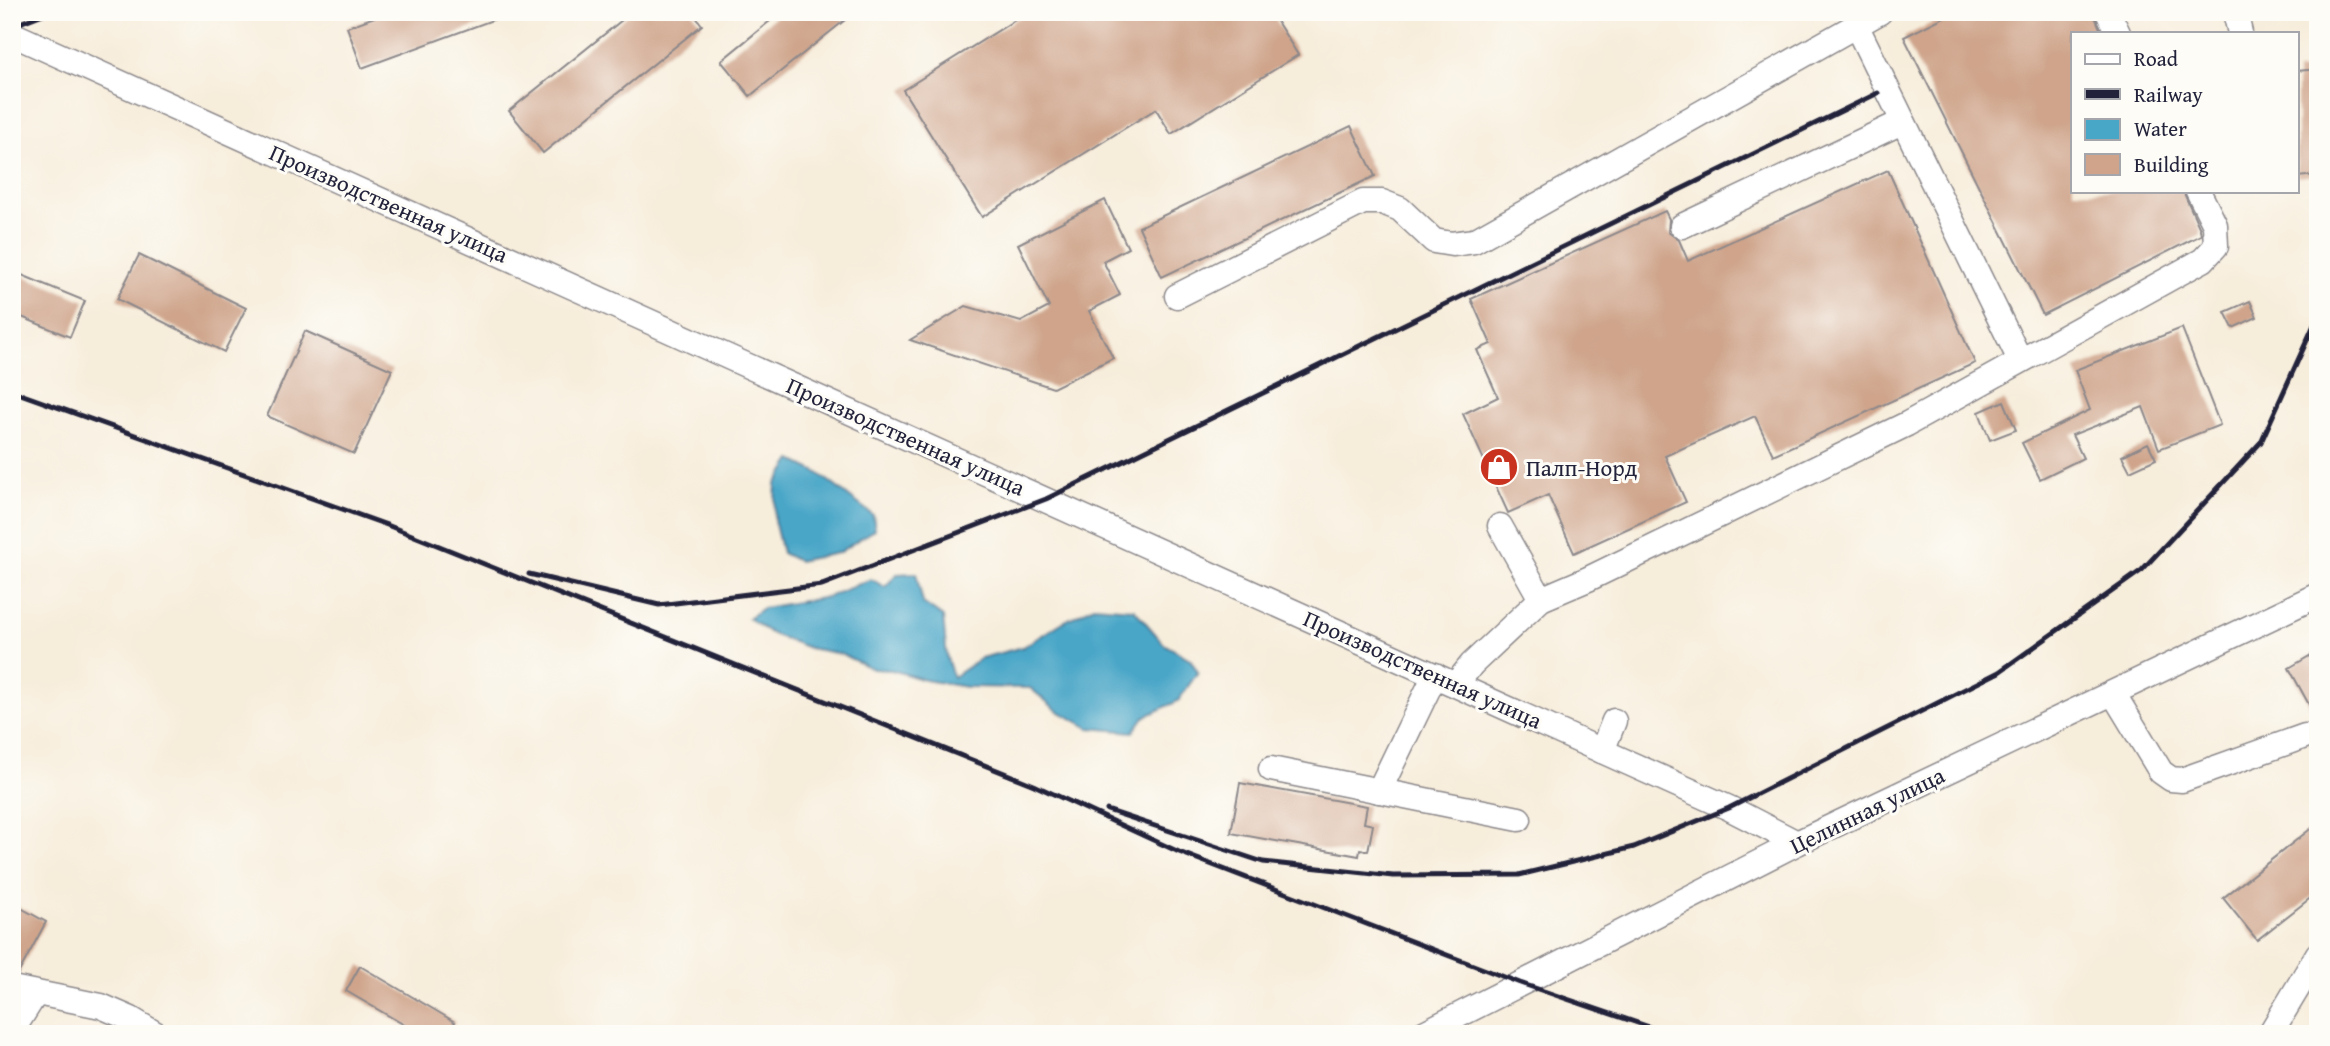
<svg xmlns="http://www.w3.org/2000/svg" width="2330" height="1046" viewBox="0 0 2330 1046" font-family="'Gentium Book Plus',serif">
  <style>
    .water { fill: #48a6c7; stroke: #356481; stroke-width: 2 }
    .building { fill: #cfa48b }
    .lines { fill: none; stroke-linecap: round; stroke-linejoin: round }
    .minor-casing { stroke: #8c888b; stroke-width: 27 }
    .minor { stroke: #fff; stroke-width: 24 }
    .rail { stroke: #22223b; stroke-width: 5 }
    .labels { text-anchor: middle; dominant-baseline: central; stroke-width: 6; stroke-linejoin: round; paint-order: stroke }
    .street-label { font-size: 23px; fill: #22223b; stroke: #fdfcf7 }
    .poi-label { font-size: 23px; fill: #22223b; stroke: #fdfcf7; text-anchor: start }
  </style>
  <rect width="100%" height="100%" fill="#fdfcf7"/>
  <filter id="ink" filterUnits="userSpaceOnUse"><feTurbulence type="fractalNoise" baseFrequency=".0143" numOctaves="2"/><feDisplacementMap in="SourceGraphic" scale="14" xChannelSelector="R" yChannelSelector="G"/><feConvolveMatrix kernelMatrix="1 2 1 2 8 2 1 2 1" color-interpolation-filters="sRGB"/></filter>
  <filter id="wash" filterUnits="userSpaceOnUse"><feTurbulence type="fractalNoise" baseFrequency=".00686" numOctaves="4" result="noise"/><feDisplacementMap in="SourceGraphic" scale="28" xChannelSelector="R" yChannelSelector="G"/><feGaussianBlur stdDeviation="1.57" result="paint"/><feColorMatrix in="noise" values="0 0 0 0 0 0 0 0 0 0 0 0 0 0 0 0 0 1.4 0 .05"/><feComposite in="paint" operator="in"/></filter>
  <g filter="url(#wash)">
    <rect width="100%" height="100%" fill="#f7eddb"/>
    <g class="water">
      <polygon points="792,460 817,472 873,515 875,529 838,553 798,561 782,553 774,520 776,484"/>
      <polygon points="916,573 923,603 943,617 947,658 953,677 981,658 1023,647 1063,622 1094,606 1134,609 1164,644 1190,659 1198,672 1178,701 1144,717 1133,732 1089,728 1058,711 1030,688 966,687 925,680 892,670 873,669 841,654 809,648 772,634 748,618 763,608 828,597 871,579 885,587 897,574"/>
    </g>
    <g id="blocks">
      <g class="building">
        <polygon points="388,12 508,12 509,14 362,68 347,27"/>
        <polygon points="632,12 692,12 702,25 543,153 509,111"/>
        <polygon points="781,12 855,12 750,96 721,61"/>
        <polygon points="1028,12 1271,12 1298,55 1171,134 1156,109 982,217 903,90"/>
        <polygon points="1954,12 2093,12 2102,33 2073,33 2073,191 2183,191 2200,229 2201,235 2043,315 1904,37"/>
        <polygon points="2318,69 2318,175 2297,177 2297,71"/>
        <polygon points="1351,126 1375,176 1162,277 1139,227"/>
        <polygon points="1888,170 1975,363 1773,455 1755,416 1665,456 1686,502 1574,553 1548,495 1508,513 1463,414 1498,397 1477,350 1491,344 1471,299 1665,211 1669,219 1668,232 1679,240 1688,261"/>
        <polygon points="1105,200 1128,248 1103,261 1120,295 1089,311 1113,358 1053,388 910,340 966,306 1021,322 1049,307 1018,244"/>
        <polygon points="139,255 246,308 224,352 117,299"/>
        <polygon points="12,271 85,301 70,337 12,313"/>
        <polygon points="2250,301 2257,317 2233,328 2225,312"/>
        <polygon points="2182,328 2220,425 2159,449 2143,407 2072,435 2083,458 2040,479 2022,443 2090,410 2075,370"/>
        <polygon points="305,331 392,370 354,454 267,416"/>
        <polygon points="2004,401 2016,430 1990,440 1979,412"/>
        <polygon points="2148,443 2156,459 2130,471 2122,456"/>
        <polygon points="2318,651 2318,721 2289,668"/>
        <polygon points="1240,783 1367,806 1364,823 1373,825 1368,851 1360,850 1359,856 1231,833"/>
        <polygon points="2318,823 2318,892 2257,940 2223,898"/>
        <polygon points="12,903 46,922 18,974 12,974"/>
        <polygon points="360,966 455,1022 448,1034 420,1034 346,991"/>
      </g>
    </g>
  </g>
  <g filter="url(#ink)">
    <use href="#blocks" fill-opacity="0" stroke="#8c888b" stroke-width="2"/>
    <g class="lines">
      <g class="minor-casing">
        <g id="minor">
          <polyline points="2108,12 2118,33"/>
          <polyline points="2235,12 2240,33"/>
          <polyline points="1856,25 2020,360"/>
          <polyline points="12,34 1602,751 1729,808 1797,843"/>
          <polyline points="1682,226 1902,122"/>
          <polyline points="1177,296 1363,202 1382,202 1400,209 1434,241 1452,244 1474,241 1880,12"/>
          <polyline points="1500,526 1541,599"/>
          <polyline points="1456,684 1472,664 1541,599 1588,579 1907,424 2203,260 2216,246 2215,225 2198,191"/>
          <polyline points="2113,693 2161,772 2171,779 2182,780 2305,736"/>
          <polyline points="1602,751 1614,721"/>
          <polyline points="1271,769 1519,819"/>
          <polyline points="1379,791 1435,675"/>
          <polyline points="12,988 101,1006 131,1019 156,1034"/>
          <polyline points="12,1031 36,993"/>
          <polyline points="1422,1034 1797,843 2318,595"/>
          <polyline points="2270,1034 2318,954"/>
        </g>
      </g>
      <use href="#minor" class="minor"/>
      <g class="rail">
        <polyline points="12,26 48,12"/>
        <polyline points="12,391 387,525 1034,785 1179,852 1520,983 1670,1034"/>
        <polyline points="529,574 659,605 822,585 1046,499 1878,93"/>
        <polyline points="1107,810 1263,862 1393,876 1519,875 1634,847 1729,808 1999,672 2142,570 2261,442 2318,316"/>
      </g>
    </g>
  </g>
  <defs>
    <g id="shop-disc" transform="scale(2.0125)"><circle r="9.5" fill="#c8321e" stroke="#fdfcf7"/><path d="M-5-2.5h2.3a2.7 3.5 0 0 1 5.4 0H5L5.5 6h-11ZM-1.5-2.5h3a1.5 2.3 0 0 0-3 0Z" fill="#fff"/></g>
  </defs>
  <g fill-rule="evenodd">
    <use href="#shop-disc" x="1499" y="467"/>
  </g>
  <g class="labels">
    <g class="street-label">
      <text transform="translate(389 203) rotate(24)">Производственная улица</text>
      <text transform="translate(906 436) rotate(24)">Производственная улица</text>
      <text transform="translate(1423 669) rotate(24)">Производственная улица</text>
      <text transform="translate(1867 810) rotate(-26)">Целинная улица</text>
    </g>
    <g class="poi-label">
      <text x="1526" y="467">Палп-Норд</text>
    </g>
  </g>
  <rect width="2330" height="1046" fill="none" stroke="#fdfcf7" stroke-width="42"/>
  <rect x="2071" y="32" width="228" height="161" fill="#fdfcf7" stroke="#a5a5ac" stroke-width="2"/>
  <rect x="2085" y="54" width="35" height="10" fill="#ffffff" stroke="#a5a5ac" stroke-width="2"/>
  <text x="2134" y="66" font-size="21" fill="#22223b">Road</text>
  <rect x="2085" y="89" width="35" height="10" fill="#22223b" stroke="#a5a5ac" stroke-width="2"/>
  <text x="2134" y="102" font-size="21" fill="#22223b">Railway</text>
  <rect x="2085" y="119" width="35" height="21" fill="#48a6c7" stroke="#a5a5ac" stroke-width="2"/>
  <text x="2134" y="136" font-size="21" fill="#22223b">Water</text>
  <rect x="2085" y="154" width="35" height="21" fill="#cfa48b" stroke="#a5a5ac" stroke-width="2"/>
  <text x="2134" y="172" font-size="21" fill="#22223b">Building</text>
</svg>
